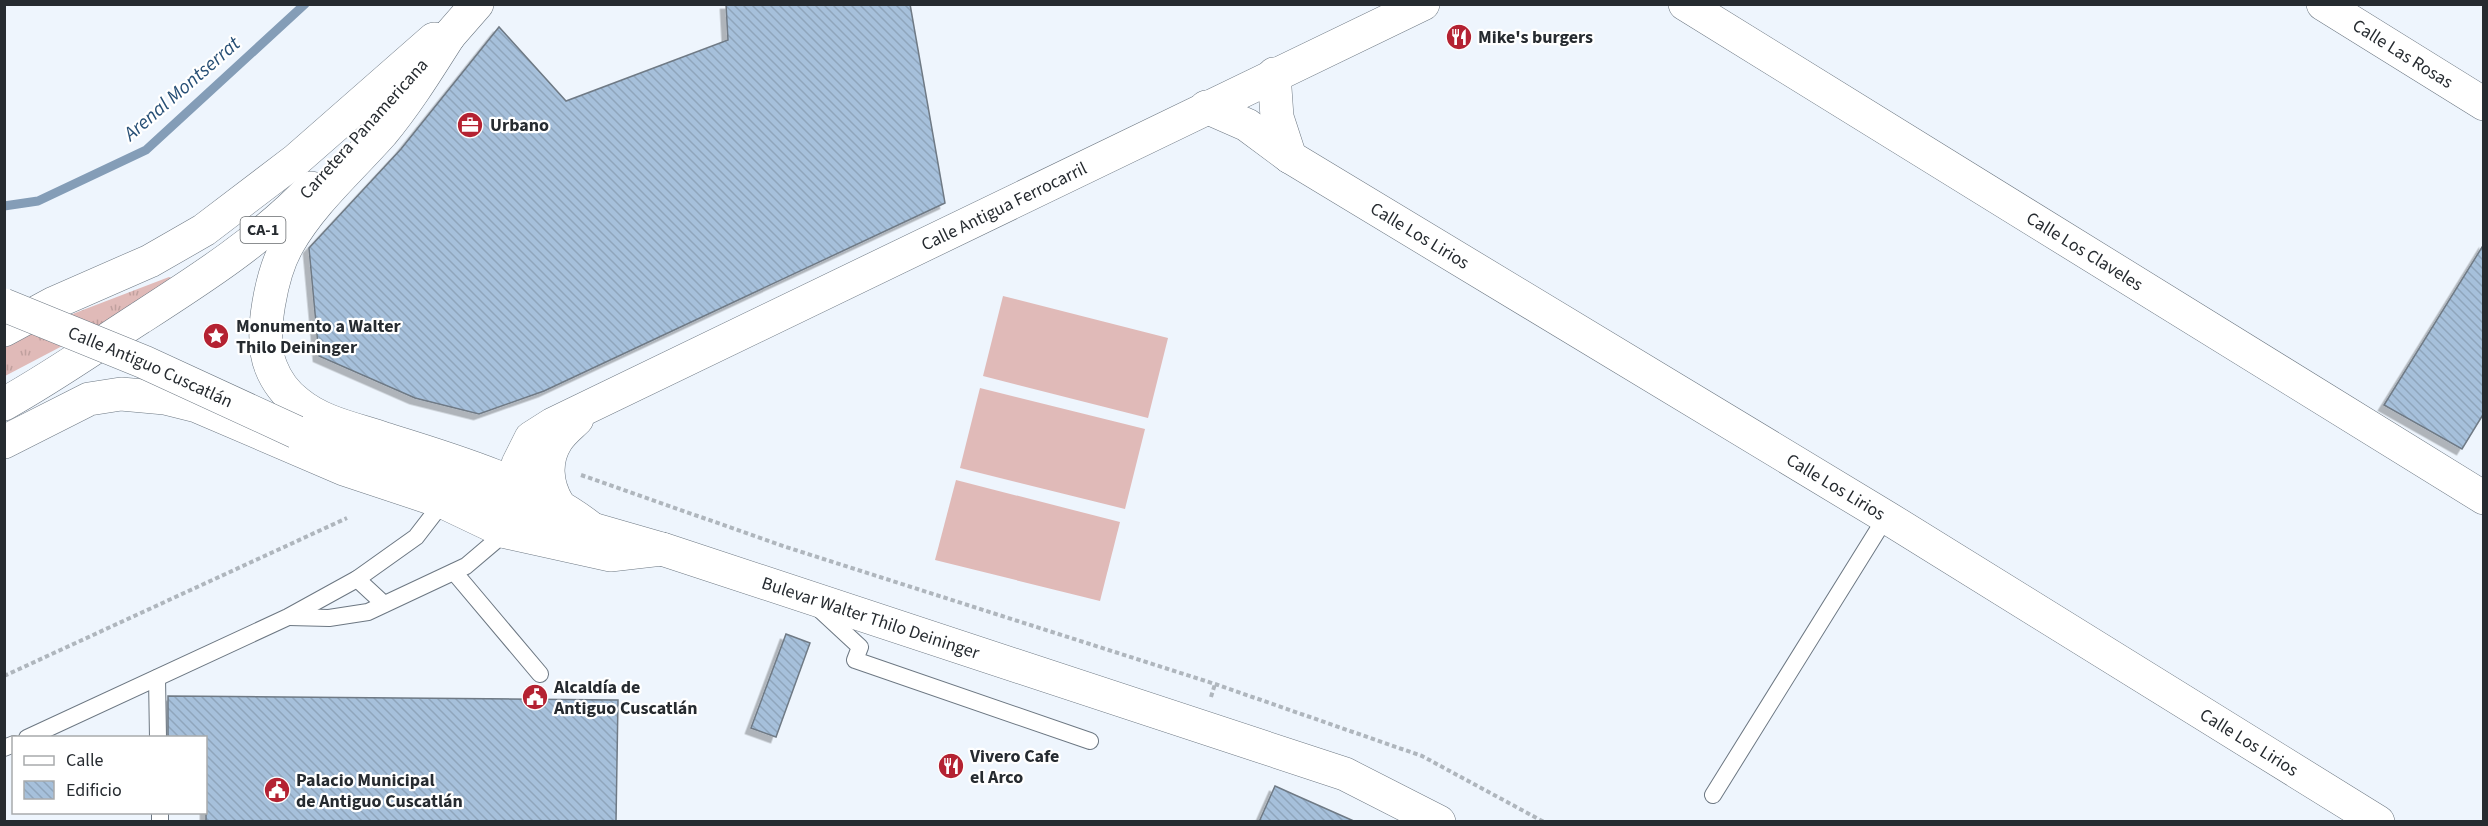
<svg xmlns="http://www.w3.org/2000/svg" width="2488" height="826" viewBox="0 0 2488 826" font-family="'Source Sans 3',sans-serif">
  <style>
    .grass { fill: url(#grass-tufts) }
    .pitch { fill: #e0bab8 }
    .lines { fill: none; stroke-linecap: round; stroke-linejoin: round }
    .stream { stroke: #849db7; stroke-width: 9 }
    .building { fill: url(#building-back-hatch); stroke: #6f7a85; stroke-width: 1.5; filter: url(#shadow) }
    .service-casing { stroke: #6c7782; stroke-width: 18 }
    .minor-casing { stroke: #6c7782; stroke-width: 34 }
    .tertiary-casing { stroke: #6c7782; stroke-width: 34 }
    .secondary-casing { stroke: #6c7782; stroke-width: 34 }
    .primary-casing { stroke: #6c7782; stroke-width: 34 }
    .path { stroke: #afb6bd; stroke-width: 4; stroke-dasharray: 4.5 3; stroke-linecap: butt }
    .service { stroke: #fff; stroke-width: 16 }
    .minor { stroke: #fff; stroke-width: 33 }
    .tertiary { stroke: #fff; stroke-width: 33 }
    .secondary { stroke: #fff; stroke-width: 33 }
    .primary { stroke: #fff; stroke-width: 33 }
    .secondary-bridge-casing { stroke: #6c7782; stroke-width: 34; stroke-linecap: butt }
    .secondary-bridge { stroke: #fff; stroke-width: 33 }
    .labels { text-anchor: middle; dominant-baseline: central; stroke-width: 4.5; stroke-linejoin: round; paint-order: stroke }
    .shield { fill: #fff; stroke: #676b6e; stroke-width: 1.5 }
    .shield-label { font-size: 16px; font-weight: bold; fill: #262b30 }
    .poi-label { font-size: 18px; font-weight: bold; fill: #262b30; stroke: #fff; text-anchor: start }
    .street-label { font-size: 18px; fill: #262b30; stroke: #fff }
    .water-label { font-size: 20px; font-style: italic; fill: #274f75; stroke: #fff }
  </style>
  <defs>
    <pattern id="grass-tufts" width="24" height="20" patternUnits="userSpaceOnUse" patternTransform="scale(1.5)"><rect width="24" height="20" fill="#e0bab8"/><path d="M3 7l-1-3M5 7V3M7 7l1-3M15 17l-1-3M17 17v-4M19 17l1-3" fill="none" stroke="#c0a09e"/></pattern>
    <pattern id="building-back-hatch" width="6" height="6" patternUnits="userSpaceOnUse" patternTransform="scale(1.5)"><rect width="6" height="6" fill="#a6c0db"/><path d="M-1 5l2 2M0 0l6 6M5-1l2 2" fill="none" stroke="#8fa5bc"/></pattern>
    <filter id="shadow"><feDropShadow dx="-5.5" dy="5.5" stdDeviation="0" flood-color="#0004"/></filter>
  </defs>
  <rect width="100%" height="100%" fill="#eef5fd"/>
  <polygon class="grass" points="169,277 175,279 127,312 5,376 4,347 75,313"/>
  <g class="pitch">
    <polygon points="1003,296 1168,338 1148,418 983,376"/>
    <polygon points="980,388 1145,429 1125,509 960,468"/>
    <polygon points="956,480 1120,522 1100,601 935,560"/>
  </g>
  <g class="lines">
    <polyline class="stream" points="4,206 38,201 146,150 305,4"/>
  </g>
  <g class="building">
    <polygon points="726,4 910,4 945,203 544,391 479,414 415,398 319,356 309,248 401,149 499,27 566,101 728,40"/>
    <polygon points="2484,244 2484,413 2462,449 2384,405"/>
    <polygon points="786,634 810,643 776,737 751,728"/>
    <polygon points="168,696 618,700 616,822 206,822 206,738 168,738"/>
    <polygon points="1275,786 1295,795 1356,822 1259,822"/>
  </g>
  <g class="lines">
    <g class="service-casing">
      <g id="service">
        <polyline points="454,572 540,674"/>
        <polyline points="357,579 384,604"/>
        <polyline points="819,609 860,647 855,660 1090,741"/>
        <polyline points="289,617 329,618 368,612 466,566 506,532"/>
        <polyline points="157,678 158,738"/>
        <polyline points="27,738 288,617 357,579 416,537 443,502"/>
        <polyline points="4,748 14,744"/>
        <polyline points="1713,795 1886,517"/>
        <polyline points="160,812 160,822"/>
      </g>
    </g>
    <g class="minor-casing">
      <g id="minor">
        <path id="s1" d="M 1685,4 L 2484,498"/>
        <polyline points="1274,74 1277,117 1290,157"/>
        <path id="s2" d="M 1206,107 L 1247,125 L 1290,157 L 1886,517 L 2378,822"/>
        <path id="s3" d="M 505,504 L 518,464 L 531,438 L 553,424 L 1423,4"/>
        <path d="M 558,504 C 546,484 544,460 557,440 C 562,432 571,425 577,419"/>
      </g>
    </g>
    <g class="tertiary-casing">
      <g id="tertiary">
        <path id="s4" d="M 2323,4 L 2484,104"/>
      </g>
    </g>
    <g class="secondary-casing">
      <g id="secondary">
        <path id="s5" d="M 296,432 L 505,504 L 662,549 L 1345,774 L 1439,822"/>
      </g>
    </g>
    <g class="primary-casing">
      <g id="primary">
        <path d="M 449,36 C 428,69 407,103 382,133 C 350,169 312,202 288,244 C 272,272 258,336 271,367 C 276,380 286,394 298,403 C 322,423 356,429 385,439 C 450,459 540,486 592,529"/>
        <polyline points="435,52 477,4"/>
        <polyline points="4,330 54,303 150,261 204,230 296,160 434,39"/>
        <path d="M 4,404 C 51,378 95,347 140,318 C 199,280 263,239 311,188"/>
        <polyline points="4,442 89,399 121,394 165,398 197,406 344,469 443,502 506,532 610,555 662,549"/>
      </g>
    </g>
    <g class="path">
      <polyline points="581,475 786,547 1215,684 1422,756 1544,822"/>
      <polyline points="4,676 347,518"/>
      <polyline points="1211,697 1215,684"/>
    </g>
    <use href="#service" class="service"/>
    <use href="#minor" class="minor"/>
    <use href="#tertiary" class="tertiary"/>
    <use href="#secondary" class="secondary"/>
    <use href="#primary" class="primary"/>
    <g class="secondary-bridge-casing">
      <g id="secondary-bridge">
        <path id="s6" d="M 4,305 L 144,362 L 296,432"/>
      </g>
    </g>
    <use href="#secondary-bridge" class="secondary-bridge"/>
  </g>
  <defs>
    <g id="restaurant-disc" transform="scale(1.35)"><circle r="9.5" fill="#b42232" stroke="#fff"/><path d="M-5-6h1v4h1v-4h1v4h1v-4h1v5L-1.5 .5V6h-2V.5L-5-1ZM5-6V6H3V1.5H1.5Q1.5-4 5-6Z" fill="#fff"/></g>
    <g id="office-disc" transform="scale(1.35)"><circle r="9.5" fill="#b42232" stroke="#fff"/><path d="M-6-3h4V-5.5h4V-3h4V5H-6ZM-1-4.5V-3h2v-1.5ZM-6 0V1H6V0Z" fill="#fff"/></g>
    <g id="sight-disc" transform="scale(1.35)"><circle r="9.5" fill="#b42232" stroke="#fff"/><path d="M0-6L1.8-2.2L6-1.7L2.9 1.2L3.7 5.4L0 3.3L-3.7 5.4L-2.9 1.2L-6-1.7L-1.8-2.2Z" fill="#fff"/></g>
    <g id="civic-disc" transform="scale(1.35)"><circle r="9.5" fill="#b42232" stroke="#fff"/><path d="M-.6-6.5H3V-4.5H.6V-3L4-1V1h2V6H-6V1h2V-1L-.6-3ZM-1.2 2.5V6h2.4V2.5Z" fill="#fff"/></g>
  </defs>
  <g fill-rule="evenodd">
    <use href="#restaurant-disc" x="1459" y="37"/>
    <use href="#office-disc" x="470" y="125"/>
    <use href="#sight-disc" x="216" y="336"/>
    <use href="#civic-disc" x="535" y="697"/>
    <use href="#restaurant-disc" x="951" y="766"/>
    <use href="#civic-disc" x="277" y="790"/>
  </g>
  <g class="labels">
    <rect class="shield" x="240.5" y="217" width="45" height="26" rx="4.5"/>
    <g class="shield-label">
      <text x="263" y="230">CA-1</text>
    </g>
    <g class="poi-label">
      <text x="1478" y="37">Mike's burgers</text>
      <text x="490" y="125">Urbano</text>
      <text x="236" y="326">Monumento a Walter<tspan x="236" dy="21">Thilo Deininger</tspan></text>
      <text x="554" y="687">Alcaldía de<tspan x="554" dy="21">Antiguo Cuscatlán</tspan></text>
      <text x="970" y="756">Vivero Cafe<tspan x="970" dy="21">el Arco</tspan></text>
      <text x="296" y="780">Palacio Municipal<tspan x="296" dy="21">de Antiguo Cuscatlán</tspan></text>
    </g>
    <g class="street-label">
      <text stroke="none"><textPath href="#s4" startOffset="94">Calle Las Rosas</textPath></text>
      <text transform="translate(364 129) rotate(-48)">Carretera Panamericana</text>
      <text stroke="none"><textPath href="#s3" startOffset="598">Calle Antigua Ferrocarril</textPath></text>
      <text stroke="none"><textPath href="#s2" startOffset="250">Calle Los Lirios</textPath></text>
      <text stroke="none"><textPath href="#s1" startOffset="470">Calle Los Claveles</textPath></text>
      <text stroke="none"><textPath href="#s6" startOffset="159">Calle Antiguo Cuscatlán</textPath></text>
      <text stroke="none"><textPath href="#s2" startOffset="736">Calle Los Lirios</textPath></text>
      <text stroke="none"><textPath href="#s5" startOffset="604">Bulevar Walter Thilo Deininger</textPath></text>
      <text stroke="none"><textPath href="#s2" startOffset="1222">Calle Los Lirios</textPath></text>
    </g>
    <g class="water-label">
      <text transform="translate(182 89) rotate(-41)">Arenal Montserrat</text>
    </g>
  </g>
  <rect width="2488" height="826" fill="none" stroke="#262b30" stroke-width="12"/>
  <rect x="12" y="736" width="195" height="78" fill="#ffffff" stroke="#a8aaac" stroke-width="1.5"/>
  <rect x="24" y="756" width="30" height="9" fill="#ffffff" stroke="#a8aaac" stroke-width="1.5"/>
  <text x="66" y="766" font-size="18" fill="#262b30">Calle</text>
  <rect x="24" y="781" width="30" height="18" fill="url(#building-back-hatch)" stroke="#a8aaac" stroke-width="1.5"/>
  <text x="66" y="796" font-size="18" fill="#262b30">Edificio</text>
</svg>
